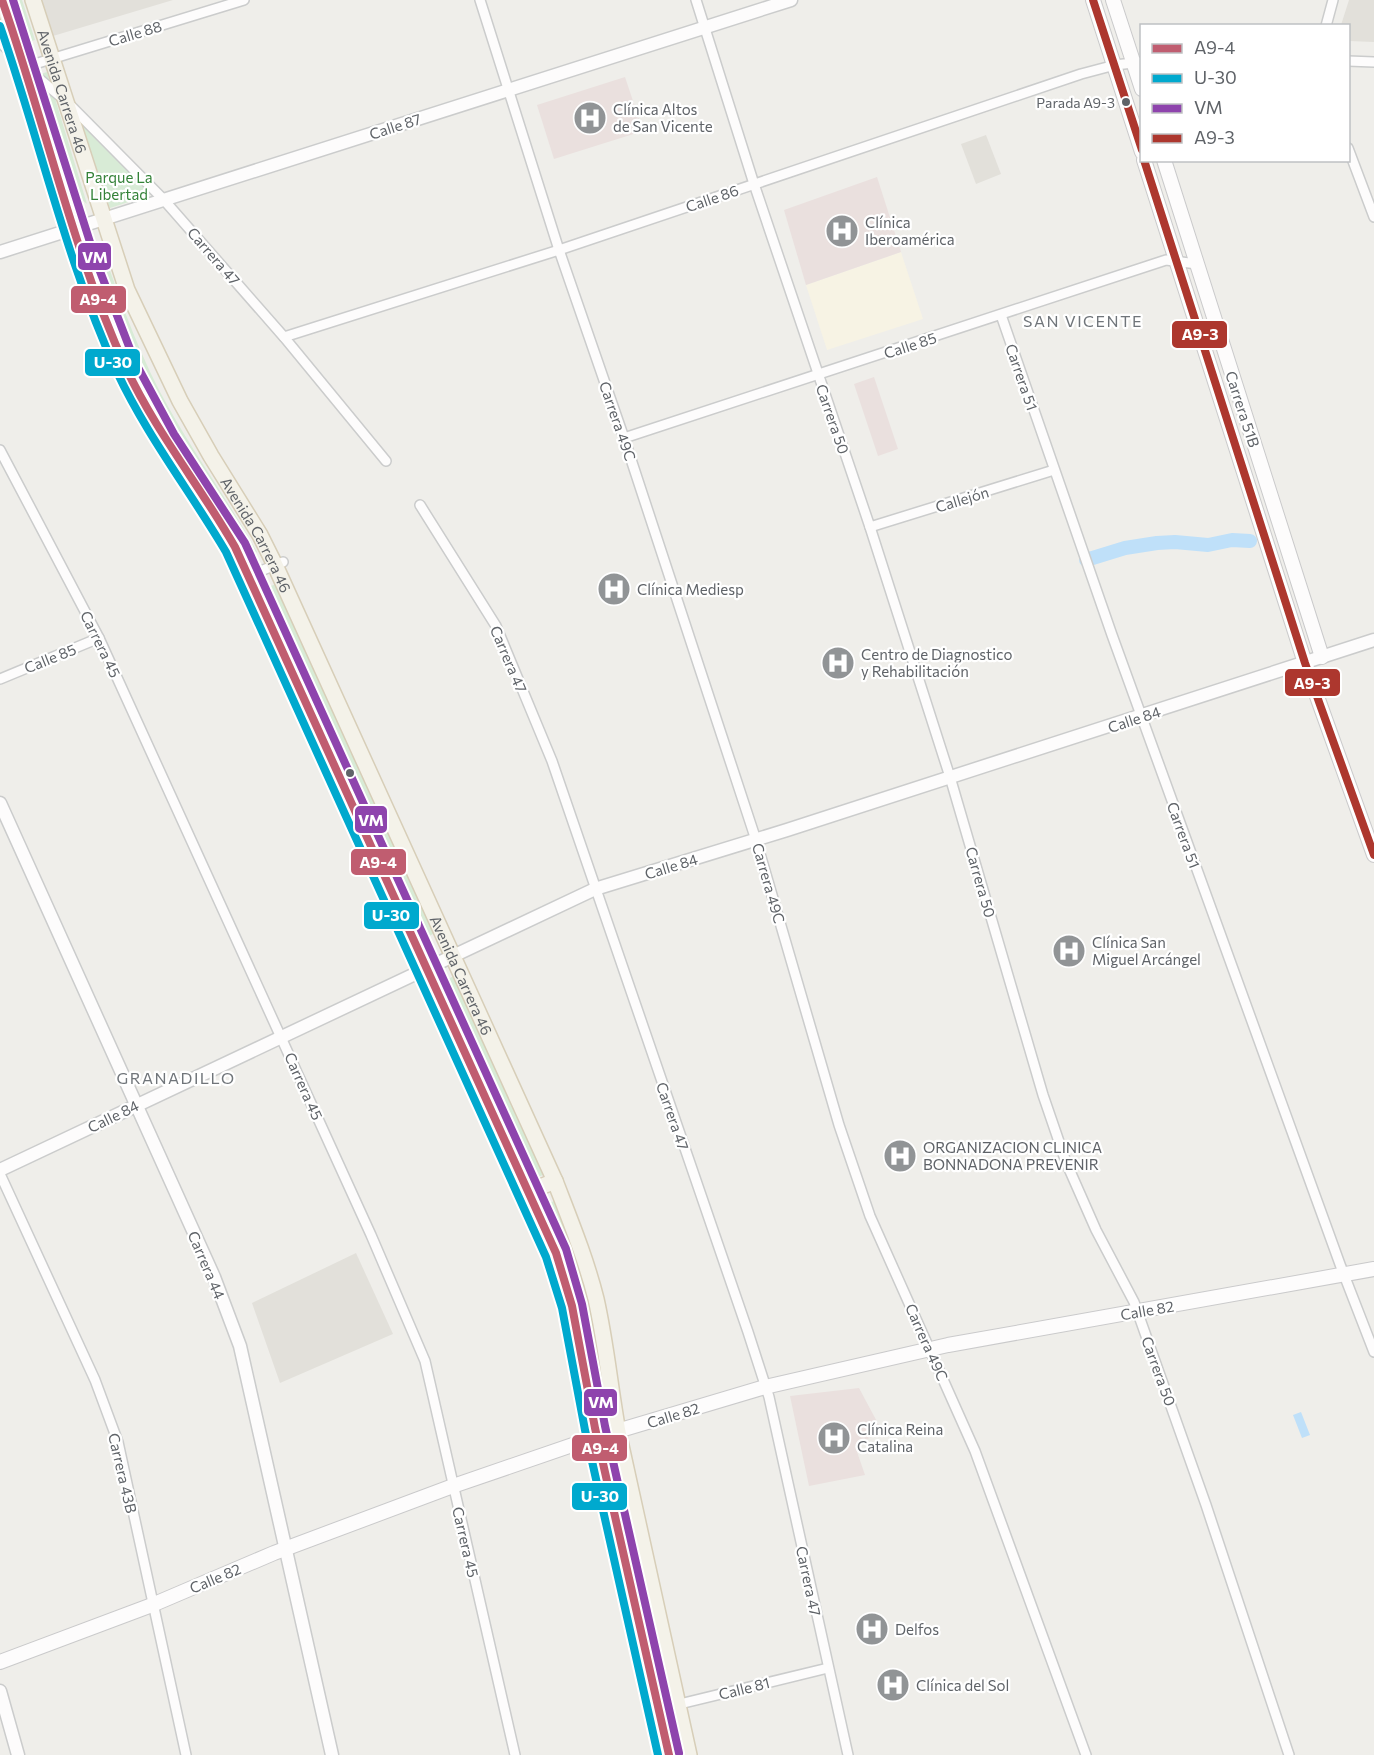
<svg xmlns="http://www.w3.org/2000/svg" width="1374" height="1755" viewBox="0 0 1374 1755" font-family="Commissioner,sans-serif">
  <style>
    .commercial { fill: #f7f3e4 }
    .education { fill: #e2e0da }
    .medical { fill: #eae0de }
    .green { fill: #d8ebd6 }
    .water { fill: #bfe0f9 }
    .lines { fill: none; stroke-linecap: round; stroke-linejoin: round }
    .canal { stroke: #bfe0f9; stroke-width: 14 }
    .minor-casing { stroke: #cbcccc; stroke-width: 12 }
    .tertiary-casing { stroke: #cbcccc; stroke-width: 15 }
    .secondary-casing { stroke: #cacacb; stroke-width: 16 }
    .primary-casing { stroke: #d7ceb8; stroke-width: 18 }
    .minor { stroke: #fdfcfc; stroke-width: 9 }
    .tertiary { stroke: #fdfcfc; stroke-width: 12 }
    .secondary { stroke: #fdfcfc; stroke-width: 14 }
    .primary { stroke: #f4f2e9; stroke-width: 15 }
    .bus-1-casing { stroke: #fff; stroke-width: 12 }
    .bus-2-casing { stroke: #fff; stroke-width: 12 }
    .bus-3-casing { stroke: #fff; stroke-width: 12 }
    .bus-4-casing { stroke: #fff; stroke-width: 12 }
    .bus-1 { stroke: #c05d70; stroke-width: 8 }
    .bus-2 { stroke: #00a9ce; stroke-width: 8 }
    .bus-3 { stroke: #8e44ad; stroke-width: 8 }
    .bus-4 { stroke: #ad372e; stroke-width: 8 }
    .bus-dot { fill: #5f6368; stroke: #fff; stroke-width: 2 }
    .labels { text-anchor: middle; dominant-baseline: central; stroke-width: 4.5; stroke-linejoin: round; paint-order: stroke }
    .bus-label { font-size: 14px; fill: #5f6368; stroke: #fff; text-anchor: end }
    .street-label { font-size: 15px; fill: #5f6368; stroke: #fff }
    .poi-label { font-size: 15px; fill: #5f6368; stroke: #fff; text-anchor: start }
    .park-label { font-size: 15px; fill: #348238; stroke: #fff }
    .neighbourhood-label { font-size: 16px; letter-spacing: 1.5px; fill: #70757a; stroke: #fff }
    .line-badge { stroke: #fff; stroke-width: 2 }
    .badge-label { font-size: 16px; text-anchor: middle; font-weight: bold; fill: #fff }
  </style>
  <rect width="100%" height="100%" fill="#efeeea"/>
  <polygon class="commercial" points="901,252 923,319 827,350 806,285"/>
  <g class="education">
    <polygon points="42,0 173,0 53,36"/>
    <polygon points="1349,0 1374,0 1374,42 1349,41 1348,26 1341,25"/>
    <polygon points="986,135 1001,174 976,184 961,144"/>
    <polygon points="356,1253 393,1334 280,1383 252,1303"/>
  </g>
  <g class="medical">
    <polygon points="625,77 643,131 554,159 537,105"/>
    <polygon points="877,177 901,252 806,285 784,210"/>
    <polygon points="874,377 898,449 878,456 854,384"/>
    <polygon points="859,1388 882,1431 855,1446 865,1475 809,1486 790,1396"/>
  </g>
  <g class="green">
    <polygon points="14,0 22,0 35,40 28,42"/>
    <polygon points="47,72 87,204 80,198 68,159 58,153 34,76"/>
    <polygon points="76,115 86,126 150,195 110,208"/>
    <path d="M 101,244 C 120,300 140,358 170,410 C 197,458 230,503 257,552 L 249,556 L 229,521 L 163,414 L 138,366 L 115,310 L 93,246 Z"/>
    <polygon points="278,583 435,933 421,940 264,589"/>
    <polygon points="454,976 543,1175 530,1180 442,982"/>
    <polygon points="554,1201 565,1227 591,1307 608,1412 598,1415 581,1311 555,1231 543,1206"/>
    <polygon points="613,1450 665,1686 659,1688 607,1451"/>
    <polygon points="676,1722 683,1755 677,1755 669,1723"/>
  </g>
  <polygon class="water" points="1301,1412 1310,1435 1302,1438 1293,1415"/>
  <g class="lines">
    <polyline class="canal" points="1086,560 1125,548 1157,543 1175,542 1208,545 1232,540 1250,541"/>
    <g class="minor-casing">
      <g id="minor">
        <polyline points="480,0 559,250 624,438 756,840 839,1125 870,1216 975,1451 1086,1755"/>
        <polyline points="696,0 754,184 870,527 950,777 1043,1095 1066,1162 1096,1230 1134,1302 1206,1505 1289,1755"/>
        <polyline points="1326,26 1333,0"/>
        <polyline points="0,42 25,67 67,102 164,200 284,337 386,461"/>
        <polyline points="1348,61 1374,62"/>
        <polyline points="25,67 244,0"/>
        <polyline points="1348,148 1374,217"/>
        <polyline points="1001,315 1112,635 1341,1267 1374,1352"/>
        <polyline points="284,337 559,250 1081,74 1115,65 1142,62"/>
        <polyline points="624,438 1166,260 1197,264"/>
        <polyline points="0,450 99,638 371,1235 425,1361 515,1755"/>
        <polyline points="420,505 496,626 552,761 748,1332 769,1397 848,1755"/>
        <polyline points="870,527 1054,470"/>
        <polyline points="248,576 283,562"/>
        <polyline points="0,679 99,638"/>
        <polyline points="0,1174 95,1380 118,1442 186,1755"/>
        <polyline points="659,1709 828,1668"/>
      </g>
    </g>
    <g class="tertiary-casing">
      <g id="tertiary">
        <polyline points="0,252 791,0"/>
        <polyline points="0,803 214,1277 240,1346 332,1755"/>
        <polyline points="0,1170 595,889 787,830 1374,640"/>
        <polyline points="0,1691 18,1755"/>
      </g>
    </g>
    <g class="secondary-casing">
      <g id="secondary">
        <polyline points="1093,0 1142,152"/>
        <polyline points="1113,0 1142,89"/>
        <polyline points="1144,160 1305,663 1374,855"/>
        <polyline points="1164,160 1322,657"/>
        <polyline points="0,1662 152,1605 274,1553 453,1486 587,1440 765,1387 948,1345 1374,1269"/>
      </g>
    </g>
    <g class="primary-casing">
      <g id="primary">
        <path d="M 2,0 C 45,116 70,237 119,351 C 136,391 158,431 183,467 C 201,493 219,519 235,547 L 556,1253 L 572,1306 L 595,1428 L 669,1755"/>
        <path id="s1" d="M 33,0 L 127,290 L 180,401 L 211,456 L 260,535 L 275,565 L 555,1181 C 570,1220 586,1259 596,1299 C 606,1343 610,1388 618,1432 L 689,1755"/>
        <polyline points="528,1192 555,1181"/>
      </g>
    </g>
    <use href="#minor" class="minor"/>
    <use href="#tertiary" class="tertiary"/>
    <use href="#secondary" class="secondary"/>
    <use href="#primary" class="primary"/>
    <g class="bus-1-casing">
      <path id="bus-1" d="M 2,0 C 45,122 72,250 126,368 C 156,432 200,486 235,547 L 556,1253 L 572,1306 L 595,1428 L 669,1755"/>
    </g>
    <g class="bus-2-casing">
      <path id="bus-2" d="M 0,26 C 40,141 66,261 117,372 C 147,436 190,491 226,552 L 546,1257 L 562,1308 L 585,1430 L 658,1755"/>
    </g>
    <g class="bus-3-casing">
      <polyline id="bus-3" points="13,0 96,261 135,362 174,434 245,543 566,1249 582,1304 605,1426 679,1753"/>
    </g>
    <g class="bus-4-casing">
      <g id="bus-4">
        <polyline points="1093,0 1142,150"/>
        <polyline points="1144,160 1305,663 1374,855"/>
      </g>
    </g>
    <use href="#bus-1" class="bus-1"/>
    <use href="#bus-2" class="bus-2"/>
    <use href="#bus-3" class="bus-3"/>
    <use href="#bus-4" class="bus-4"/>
  </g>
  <defs>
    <g id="hospital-disc" transform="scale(1.725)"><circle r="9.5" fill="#919496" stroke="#fff"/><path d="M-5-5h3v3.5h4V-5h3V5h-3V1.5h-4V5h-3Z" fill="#fff"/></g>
  </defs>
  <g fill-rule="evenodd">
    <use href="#hospital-disc" x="590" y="118"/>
    <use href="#hospital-disc" x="842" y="231"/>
    <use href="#hospital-disc" x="614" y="589"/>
    <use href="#hospital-disc" x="838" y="663"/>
    <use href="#hospital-disc" x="1069" y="951"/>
    <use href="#hospital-disc" x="900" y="1156"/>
    <use href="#hospital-disc" x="834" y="1438"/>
    <use href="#hospital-disc" x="872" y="1629"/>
    <use href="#hospital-disc" x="893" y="1685"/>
  </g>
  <g class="bus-dot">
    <circle cx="1126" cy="102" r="5"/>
    <circle cx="350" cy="773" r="5"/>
  </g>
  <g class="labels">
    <g class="bus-label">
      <text x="1115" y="102">Parada A9-3</text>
    </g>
    <g class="street-label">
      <text transform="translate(135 33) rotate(-17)">Calle 88</text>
      <text stroke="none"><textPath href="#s1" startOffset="96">Avenida Carrera 46</textPath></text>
      <text transform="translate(395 126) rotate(-18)">Calle 87</text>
      <text transform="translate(712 198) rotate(-19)">Calle 86</text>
      <text transform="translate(214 256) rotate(49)">Carrera 47</text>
      <text transform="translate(910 345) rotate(-18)">Calle 85</text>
      <text transform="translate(1022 377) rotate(71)">Carrera 51</text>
      <text transform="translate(1243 409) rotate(72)">Carrera 51B</text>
      <text transform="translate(833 419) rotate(71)">Carrera 50</text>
      <text transform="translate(618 421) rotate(71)">Carrera 49C</text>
      <text transform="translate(962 499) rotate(-17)">Callejón</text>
      <text stroke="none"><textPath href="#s1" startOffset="582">Avenida Carrera 46</textPath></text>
      <text transform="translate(101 644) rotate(64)">Carrera 45</text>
      <text transform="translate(50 658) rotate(-22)">Calle 85</text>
      <text transform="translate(509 659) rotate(67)">Carrera 47</text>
      <text transform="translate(1134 719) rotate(-18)">Calle 84</text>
      <text transform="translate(1184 835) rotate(70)">Carrera 51</text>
      <text transform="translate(671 866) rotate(-17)">Calle 84</text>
      <text transform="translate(981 882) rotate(74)">Carrera 50</text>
      <text transform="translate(769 883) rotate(74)">Carrera 49C</text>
      <text stroke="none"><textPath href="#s1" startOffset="1068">Avenida Carrera 46</textPath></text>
      <text transform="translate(304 1086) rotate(66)">Carrera 45</text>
      <text transform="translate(113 1116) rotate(-26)">Calle 84</text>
      <text transform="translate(673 1116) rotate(71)">Carrera 47</text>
      <text transform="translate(207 1265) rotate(67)">Carrera 44</text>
      <text transform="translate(1147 1310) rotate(-10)">Calle 82</text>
      <text transform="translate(927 1342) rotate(66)">Carrera 49C</text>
      <text transform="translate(1159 1371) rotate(70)">Carrera 50</text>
      <text transform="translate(673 1415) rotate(-17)">Calle 82</text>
      <text transform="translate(123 1473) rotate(77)">Carrera 43B</text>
      <text transform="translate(466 1542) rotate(77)">Carrera 45</text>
      <text transform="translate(215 1578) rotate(-23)">Calle 82</text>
      <text transform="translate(809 1581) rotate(78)">Carrera 47</text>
      <text transform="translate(744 1688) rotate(-14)">Calle 81</text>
    </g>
    <g class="poi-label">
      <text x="613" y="109">Clínica Altos<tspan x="613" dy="17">de San Vicente</tspan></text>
      <text x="865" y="222">Clínica<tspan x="865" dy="17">Iberoamérica</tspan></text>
      <text x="637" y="589">Clínica Mediesp</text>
      <text x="861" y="654">Centro de Diagnostico<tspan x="861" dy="17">y Rehabilitación</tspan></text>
      <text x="1092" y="942">Clínica San<tspan x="1092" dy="17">Miguel Arcángel</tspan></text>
      <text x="923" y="1147">ORGANIZACION CLINICA<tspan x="923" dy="17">BONNADONA PREVENIR</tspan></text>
      <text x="857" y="1429">Clínica Reina<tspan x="857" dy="17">Catalina</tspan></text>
      <text x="895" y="1629">Delfos</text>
      <text x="916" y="1685">Clínica del Sol</text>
    </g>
    <g class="park-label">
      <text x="119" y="177">Parque La<tspan x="119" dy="17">Libertad</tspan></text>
    </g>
    <g class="neighbourhood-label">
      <text x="1083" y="320">SAN VICENTE</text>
      <text x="176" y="1077">GRANADILLO</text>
    </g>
  </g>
  <g class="line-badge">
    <rect x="77" y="242" width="35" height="29" rx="6" fill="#8e44ad"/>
    <rect x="70" y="285" width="57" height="29" rx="6" fill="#c05d70"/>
    <rect x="1171" y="320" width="57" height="29" rx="6" fill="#ad372e"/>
    <rect x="84" y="348" width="57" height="29" rx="6" fill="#00a9ce"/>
    <rect x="1284" y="668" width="57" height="29" rx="6" fill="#ad372e"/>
    <rect x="354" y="805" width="34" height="29" rx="6" fill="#8e44ad"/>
    <rect x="350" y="848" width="57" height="28" rx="6" fill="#c05d70"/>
    <rect x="363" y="901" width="57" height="29" rx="6" fill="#00a9ce"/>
    <rect x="583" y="1388" width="35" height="29" rx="6" fill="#8e44ad"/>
    <rect x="571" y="1434" width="57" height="28" rx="6" fill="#c05d70"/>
    <rect x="571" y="1482" width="57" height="29" rx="6" fill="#00a9ce"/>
  </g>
  <g class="badge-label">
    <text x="95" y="263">VM</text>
    <text x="98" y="305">A9-4</text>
    <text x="1200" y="340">A9-3</text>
    <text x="113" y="368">U-30</text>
    <text x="1312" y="689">A9-3</text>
    <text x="371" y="826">VM</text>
    <text x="378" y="868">A9-4</text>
    <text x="391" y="921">U-30</text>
    <text x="601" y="1408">VM</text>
    <text x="600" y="1454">A9-4</text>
    <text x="600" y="1502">U-30</text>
  </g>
  <rect x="1140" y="24" width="210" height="138" fill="#ffffff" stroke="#bfc1c3" stroke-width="1.5"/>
  <rect x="1152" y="44" width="30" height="9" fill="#c05d70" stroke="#bfc1c3" stroke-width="1.5"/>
  <text x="1194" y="54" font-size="18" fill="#5f6368">A9-4</text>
  <rect x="1152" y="74" width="30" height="9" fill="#00a9ce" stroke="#bfc1c3" stroke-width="1.5"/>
  <text x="1194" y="84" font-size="18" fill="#5f6368">U-30</text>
  <rect x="1152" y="104" width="30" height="9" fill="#8e44ad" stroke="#bfc1c3" stroke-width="1.5"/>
  <text x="1194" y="114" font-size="18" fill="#5f6368">VM</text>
  <rect x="1152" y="134" width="30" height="9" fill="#ad372e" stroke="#bfc1c3" stroke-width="1.5"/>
  <text x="1194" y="144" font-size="18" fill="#5f6368">A9-3</text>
</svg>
